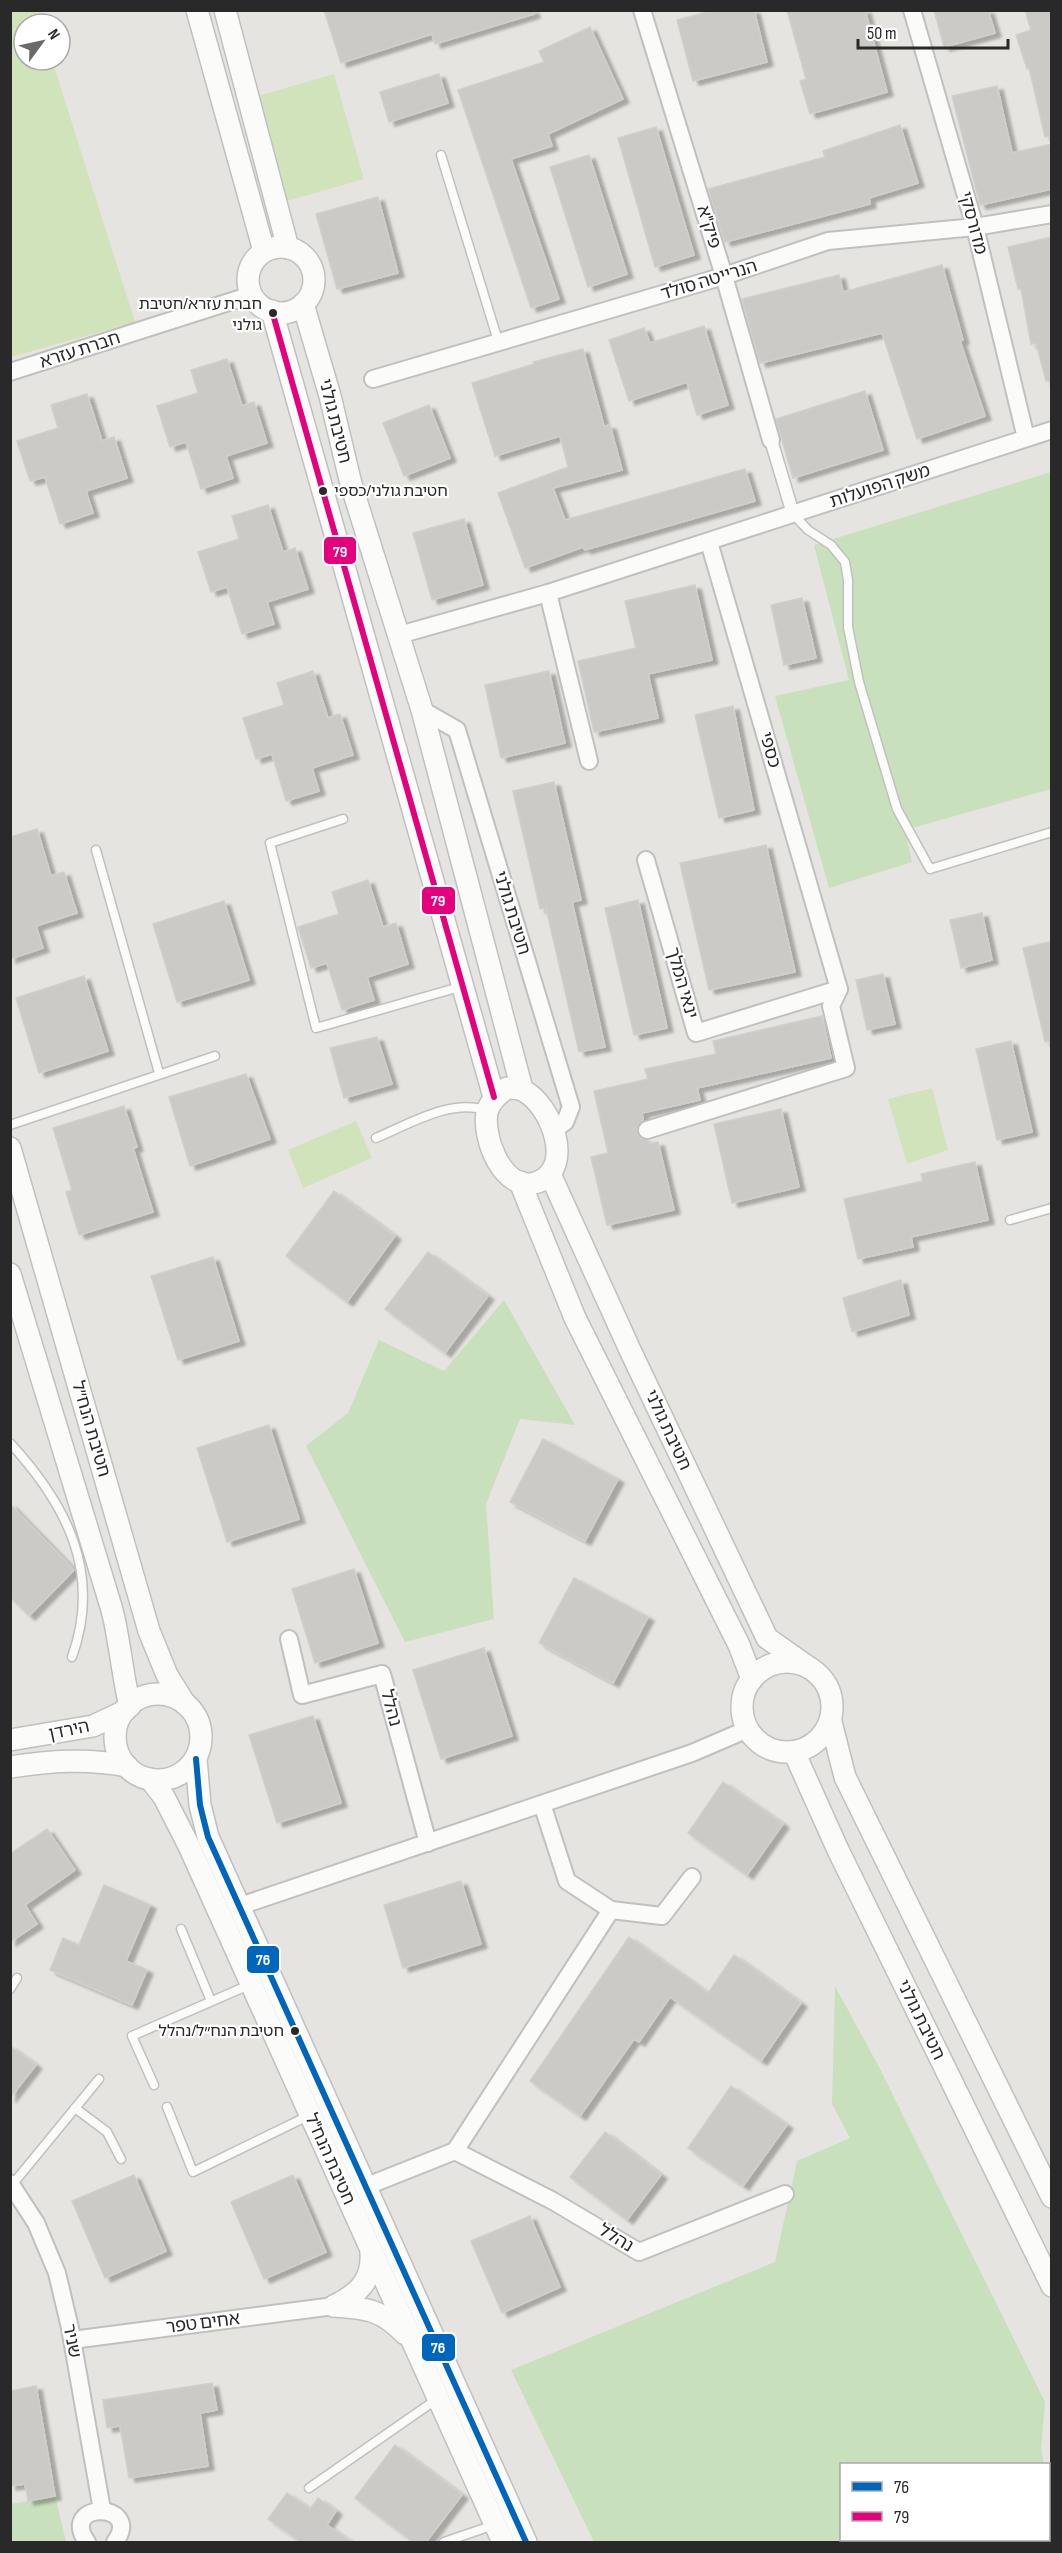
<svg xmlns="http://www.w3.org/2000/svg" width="1062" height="2553" viewBox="0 0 1062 2553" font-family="'Sofia Sans Condensed','Noto Sans Hebrew',sans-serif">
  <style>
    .green { fill: #c8e0bc }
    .pitch { fill: #d1e3ba }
    .building { fill: #cbcac7; stroke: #d1cfcc; stroke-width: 1.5; filter: url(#shadow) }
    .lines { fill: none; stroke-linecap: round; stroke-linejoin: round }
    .service-casing { stroke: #c1c0c1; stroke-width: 11 }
    .pedestrian-casing { stroke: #c1c0c1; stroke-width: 15 }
    .minor-casing { stroke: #c1c0c1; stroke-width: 20 }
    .tertiary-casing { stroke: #c1c0c1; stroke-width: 24 }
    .service { stroke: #fbfbfa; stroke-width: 8 }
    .pedestrian { stroke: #fbfbfa; stroke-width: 12 }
    .minor { stroke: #fbfbfa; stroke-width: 16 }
    .tertiary { stroke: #fbfbfa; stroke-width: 21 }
    .bus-1-casing { stroke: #fff; stroke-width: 10 }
    .bus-2-casing { stroke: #fff; stroke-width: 10 }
    .bus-1 { stroke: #0065bd; stroke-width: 6 }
    .bus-2 { stroke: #e5007d; stroke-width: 6 }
    .bus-dot { fill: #292929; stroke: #fff; stroke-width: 2 }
    .labels { text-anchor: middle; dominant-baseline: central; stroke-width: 4.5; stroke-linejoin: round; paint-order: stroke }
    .bus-label { font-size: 16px; fill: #292929; stroke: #fff; text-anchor: end }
    .street-label { font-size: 18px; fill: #292929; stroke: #fff }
    .line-badge { stroke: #fff; stroke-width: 2 }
    .badge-label { font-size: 16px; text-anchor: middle; font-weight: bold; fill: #fff }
  </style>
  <defs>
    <filter id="shadow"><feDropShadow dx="6" dy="4" stdDeviation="1.5" flood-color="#0004"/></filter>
  </defs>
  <rect width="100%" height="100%" fill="#e6e4e0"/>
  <g class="green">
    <polygon points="1051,472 1051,789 905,830 912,862 829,888 775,696 849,680 814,545"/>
    <polygon points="504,1300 575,1425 520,1419 486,1504 494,1619 405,1642 306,1446 348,1413 379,1340 444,1371"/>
    <polygon points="835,1986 879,2067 1045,2402 1041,2449 1044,2464 842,2464 842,2540 1048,2540 1049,2490 1051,2500 1051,2542 594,2542 511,2370 775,2262 797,2161 850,2138 832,2104"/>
    <polygon points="55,2496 66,2542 11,2542 11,2504"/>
  </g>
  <g class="pitch">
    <polygon points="11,10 36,11 40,24 24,24 24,60 52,60 135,322 11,357"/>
    <polygon points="334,74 364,179 287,201 258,96"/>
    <polygon points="932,1088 948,1150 907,1164 888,1099"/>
    <polygon points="356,1121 372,1158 303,1188 288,1150"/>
  </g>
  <g class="building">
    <polygon points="324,10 533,10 534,14 435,44 432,34 341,63"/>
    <polygon points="714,10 754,10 767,62 693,81 677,20"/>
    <polygon points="787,10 865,10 887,92 810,114 800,81 806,79"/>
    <polygon points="934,10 988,10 995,33 944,47"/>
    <polygon points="1025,10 1052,10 1052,136 1045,137 1029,68 1027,69 1016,35 1031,30"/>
    <polygon points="590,27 623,99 548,134 552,146 511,159 559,299 531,308 458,90 544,62 539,51"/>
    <polygon points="439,74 448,103 389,122 380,92"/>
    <polygon points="997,86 1012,153 1052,144 1052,189 980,205 952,96"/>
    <polygon points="900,125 918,183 869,198 870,204 725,242 708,189 825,157 823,151"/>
    <polygon points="656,127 694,255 655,267 618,138"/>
    <polygon points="589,155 627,274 588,287 550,167"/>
    <polygon points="378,197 398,273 337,289 316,214"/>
    <polygon points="1052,237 1052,381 1046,381 1036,343 1031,344 1021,289 1018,289 1008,247"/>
    <polygon points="942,265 963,340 960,341 985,416 917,439 882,333 760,363 742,299 839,275 843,292"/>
    <polygon points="704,326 728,405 697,415 687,382 629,401 609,340 644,328 650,343"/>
    <polygon points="583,349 604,426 610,425 622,470 553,488 565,520 745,469 755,501 585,550 583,547 525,568 498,493 568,467 560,436 495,456 472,383 534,364 533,362"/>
    <polygon points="227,359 242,406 254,402 267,443 226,456 233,478 201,489 186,442 170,447 157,406 198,393 191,370"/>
    <polygon points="865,391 883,450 793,478 776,419"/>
    <polygon points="87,394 102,441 114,437 127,478 86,491 93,513 60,524 45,477 30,481 17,441 58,428 51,405"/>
    <polygon points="429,405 450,458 404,476 383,423"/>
    <polygon points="268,505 283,552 295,548 308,589 267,602 274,624 242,634 227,587 211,592 198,552 239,539 232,516"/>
    <polygon points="464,519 483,585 432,600 413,533"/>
    <polygon points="695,585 712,660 648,674 658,718 594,732 578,661 636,648 625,601"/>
    <polygon points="802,598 816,658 784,665 771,605"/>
    <polygon points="313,671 328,718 340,714 353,755 312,768 319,791 286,801 272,754 256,759 243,718 284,705 277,683"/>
    <polygon points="549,671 565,743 501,758 485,685"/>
    <polygon points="733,706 754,810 719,818 695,715"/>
    <polygon points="554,782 581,900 572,902 605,1047 579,1052 546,908 540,909 513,791"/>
    <polygon points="37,829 51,876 64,872 77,913 36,926 43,948 10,959 10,837"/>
    <polygon points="766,845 795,972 709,990 680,863"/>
    <polygon points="368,880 383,927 396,923 408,964 367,977 374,1000 342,1010 327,963 311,968 298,927 339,914 332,892"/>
    <polygon points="638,900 667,1028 634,1035 605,908"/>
    <polygon points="224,901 249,980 177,1002 153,924"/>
    <polygon points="982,913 992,960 961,968 950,920"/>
    <polygon points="1049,942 1052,953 1052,1041 1045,1042 1023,948"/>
    <polygon points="883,974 895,1024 867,1030 856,980"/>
    <polygon points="84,976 108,1051 39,1073 16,998"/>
    <polygon points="822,1016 831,1058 697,1088 700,1100 642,1113 643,1120 637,1127 637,1134 640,1138 648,1140 649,1144 658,1142 674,1210 607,1225 591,1157 608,1153 594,1091 648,1079 645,1069 716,1054 713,1041"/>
    <polygon points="377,1037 392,1084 344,1098 330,1048"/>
    <polygon points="1011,1041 1032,1132 997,1140 976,1049"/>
    <polygon points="246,1074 270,1139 190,1166 169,1097"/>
    <polygon points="124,1106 137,1147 133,1148 153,1212 79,1235 66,1192 72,1190 53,1128"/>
    <polygon points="781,1109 799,1187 732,1203 714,1124"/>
    <polygon points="975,1162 988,1220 911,1237 913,1247 858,1259 844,1199 923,1181 921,1174"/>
    <polygon points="334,1191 395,1236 347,1302 286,1256"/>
    <polygon points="428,1252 488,1296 445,1353 385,1309"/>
    <polygon points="213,1257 239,1341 178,1360 151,1276"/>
    <polygon points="901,1280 909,1315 852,1332 843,1298"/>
    <polygon points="269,1425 299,1519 227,1542 197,1448"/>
    <polygon points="543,1439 618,1479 585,1541 510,1502"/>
    <polygon points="10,1504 74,1570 29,1616 10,1597"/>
    <polygon points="354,1569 378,1643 315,1663 292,1589"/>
    <polygon points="574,1578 648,1617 613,1683 539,1643"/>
    <polygon points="484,1648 512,1736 441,1759 413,1670"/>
    <polygon points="313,1716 341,1803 277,1823 249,1735"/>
    <polygon points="723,1782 783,1824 747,1875 688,1833"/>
    <polygon points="47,1829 75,1870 25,1905 37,1924 10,1942 10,1854"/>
    <polygon points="461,1881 481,1944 403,1968 384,1905"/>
    <polygon points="104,1885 150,1905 126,1961 147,1970 132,2005 50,1970 63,1938 79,1945"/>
    <polygon points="629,1937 708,1993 734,1955 801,2003 761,2061 670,1997 639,2042 634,2039 580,2116 530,2081"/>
    <polygon points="10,2046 36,2065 10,2098"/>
    <polygon points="731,2086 787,2125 743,2186 688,2148"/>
    <polygon points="605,2132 661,2175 627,2220 570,2177"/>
    <polygon points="134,2175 166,2251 105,2278 72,2201"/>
    <polygon points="293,2175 326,2252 264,2279 231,2202"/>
    <polygon points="530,2216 560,2287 502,2313 471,2241"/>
    <polygon points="212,2383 217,2410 200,2413 208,2466 129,2478 120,2426 107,2428 103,2400"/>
    <polygon points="36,2386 55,2496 28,2501 25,2484 10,2486 10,2391"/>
    <polygon points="395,2445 462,2495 426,2542 413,2542 355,2498"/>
    <polygon points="287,2493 310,2509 318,2498 336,2511 327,2525 351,2542 301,2542 268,2519"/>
  </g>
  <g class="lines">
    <g class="service-casing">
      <g id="service">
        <polyline points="441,155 499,344"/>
        <polyline points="793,514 808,530 831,545 845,562 848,580 848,627 859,682 897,809 930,869 1052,832"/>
        <polyline points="343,819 270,843 316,1028 463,986"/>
        <polyline points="96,850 159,1073"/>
        <polyline points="10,1125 215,1056"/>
        <path d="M 376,1138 C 407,1125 453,1097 487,1111"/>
        <polyline points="1010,1220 1052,1208"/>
        <path d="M 10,1443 C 67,1505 102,1573 72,1657"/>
        <polyline points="181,1929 211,2001"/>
        <polyline points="10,1989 17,1978"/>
        <polyline points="154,2085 132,2036 249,1985"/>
        <polyline points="167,2107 193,2172 310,2115"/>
        <polyline points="75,2108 107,2132 121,2159"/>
        <polyline points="12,2185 99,2079"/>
        <polyline points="309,2488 437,2399"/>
        <polyline points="444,2542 494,2525"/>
      </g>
    </g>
    <g class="pedestrian-casing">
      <polyline id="pedestrian" points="771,440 793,514"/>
    </g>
    <g class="minor-casing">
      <g id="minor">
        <polyline points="642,10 724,276 771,440"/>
        <polyline points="912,10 975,227 1026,438"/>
        <polyline points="10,372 251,295"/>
        <polyline points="373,379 724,276 828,241 975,227 1052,214"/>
        <polyline points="548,593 589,761"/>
        <polyline points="399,635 548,593 1052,430"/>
        <polyline points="422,710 457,730 571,1107 565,1122 554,1130"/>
        <polyline points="646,860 696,1033 839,989"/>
        <polyline points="647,1130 846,1068 831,1006 839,989 709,542"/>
        <polyline points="289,1639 302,1695 382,1674 428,1843"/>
        <polyline points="542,1804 567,1881 611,1910 662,1916 692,1877"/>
        <polyline points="240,1906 692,1753 748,1729"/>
        <polyline points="455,2151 553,2201 639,2252 785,2194"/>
        <polyline points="10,2183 36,2223 57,2273 70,2328 102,2510"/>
        <polyline points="367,2186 455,2151 611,1910"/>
        <polyline points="72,2340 334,2306"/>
        <path d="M 87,2542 C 58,2500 144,2502 115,2542"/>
      </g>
    </g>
    <g class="tertiary-casing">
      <g id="tertiary">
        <polyline points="197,10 264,251"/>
        <polyline points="225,10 288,248"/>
        <circle cx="281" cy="280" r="33"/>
        <polyline points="303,304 330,396 351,484 422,710 522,1089"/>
        <polyline points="272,311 494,1097"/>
        <path d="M 507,1088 C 513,1088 519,1088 524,1091 C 551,1105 575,1167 538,1182 C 504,1195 482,1138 487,1112 C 490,1101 498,1094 507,1088 Z"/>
        <polyline points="10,1148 149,1631 167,1675 185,1704"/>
        <polyline points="550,1174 630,1350 767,1638 808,1667"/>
        <polyline points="520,1182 575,1318 739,1645 752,1679"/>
        <path d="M 10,1274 L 112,1610 C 120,1641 122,1674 130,1706"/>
        <circle cx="787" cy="1707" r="45"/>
        <circle cx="158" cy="1737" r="43"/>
        <polyline points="831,1722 845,1777 1052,2197"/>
        <polyline points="10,1740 93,1726 125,1711"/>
        <polyline points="794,1752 838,1850 1052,2286"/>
        <polyline points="196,1759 200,1805 208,1837 526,2542"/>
        <path d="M 10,1767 C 50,1761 87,1758 127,1766"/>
        <polyline points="150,1779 164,1797 189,1846 503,2542"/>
        <path d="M 334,2306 C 366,2308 383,2310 405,2334"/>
        <path d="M 334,2306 C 358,2294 373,2281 371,2252"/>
      </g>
    </g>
    <use href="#service" class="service"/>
    <use href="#pedestrian" class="pedestrian"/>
    <use href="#minor" class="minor"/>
    <use href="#tertiary" class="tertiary"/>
    <g class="bus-1-casing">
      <polyline id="bus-1" points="196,1759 200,1805 208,1837 526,2542"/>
    </g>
    <g class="bus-2-casing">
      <polyline id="bus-2" points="272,311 494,1097"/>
    </g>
    <use href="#bus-1" class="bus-1"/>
    <use href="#bus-2" class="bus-2"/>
  </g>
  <g class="bus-dot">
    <circle cx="273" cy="313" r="5"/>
    <circle cx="323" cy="491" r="5"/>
    <circle cx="295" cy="2031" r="5"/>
  </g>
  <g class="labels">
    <g class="bus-label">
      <text x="262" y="304">חברת עזרא/חטיבת<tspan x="262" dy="21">גולני</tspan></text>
      <text x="334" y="491" text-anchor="start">חטיבת גולני/כספי</text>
      <text x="284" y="2031">חטיבת הנח״ל/נהלל</text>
    </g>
    <g class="street-label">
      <text transform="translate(973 223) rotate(75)">מדורסקי</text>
      <text transform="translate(709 227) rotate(73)">פיק"א</text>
      <text transform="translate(709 280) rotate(-17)">הנרייטה סולד</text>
      <text transform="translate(80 350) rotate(-18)">חברת עזרא</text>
      <text transform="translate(335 421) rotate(76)">חטיבת גולני</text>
      <text transform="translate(880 486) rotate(-18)">משק הפועלות</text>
      <text transform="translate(770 750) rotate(74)">כספי</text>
      <text transform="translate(512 913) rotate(73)">חטיבת גולני</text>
      <text transform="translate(682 983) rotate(74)">ינאי המלך</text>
      <text transform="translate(91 1429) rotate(74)">חטיבת הנח״ל</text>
      <text transform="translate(668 1430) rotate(65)">חטיבת גולני</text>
      <text transform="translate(391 1708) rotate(75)">נהלל</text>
      <text transform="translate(69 1730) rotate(-12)">הירדן</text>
      <text transform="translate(921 2020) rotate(64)">חטיבת גולני</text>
      <text transform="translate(330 2159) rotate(66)">חטיבת הנח"ל</text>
      <text transform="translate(616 2238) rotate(31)">נהלל</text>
      <text transform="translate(203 2323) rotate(-7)">אחים טפר</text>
      <text transform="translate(72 2341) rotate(79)">שניר</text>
    </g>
  </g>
  <g class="line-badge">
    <rect x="323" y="536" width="34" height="29" rx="6" fill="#e5007d"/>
    <rect x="421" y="886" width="35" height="29" rx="6" fill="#e5007d"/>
    <rect x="246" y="1945" width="34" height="29" rx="6" fill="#0065bd"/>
    <rect x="421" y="2333" width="35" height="29" rx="6" fill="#0065bd"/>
  </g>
  <g class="badge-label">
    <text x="340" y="557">79</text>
    <text x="438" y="906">79</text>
    <text x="263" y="1965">76</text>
    <text x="438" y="2353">76</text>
  </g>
  <rect width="1062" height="2553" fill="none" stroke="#292929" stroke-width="24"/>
  <rect x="840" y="2463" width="210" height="78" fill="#ffffff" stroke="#a9a9a9" stroke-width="1.5"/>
  <rect x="852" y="2482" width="30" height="9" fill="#0065bd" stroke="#a9a9a9" stroke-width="1.5"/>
  <text x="894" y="2493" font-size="18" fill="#292929">76</text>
  <rect x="852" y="2512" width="30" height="9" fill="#e5007d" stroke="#a9a9a9" stroke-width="1.5"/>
  <text x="894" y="2523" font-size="18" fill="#292929">79</text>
  <g transform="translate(42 42) rotate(57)"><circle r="28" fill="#ffffff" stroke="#a9a9a9" stroke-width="1.5"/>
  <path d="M0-4.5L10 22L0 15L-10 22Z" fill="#6b6a69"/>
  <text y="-9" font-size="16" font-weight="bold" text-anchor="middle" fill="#292929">N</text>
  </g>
  <path d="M858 39v9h150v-9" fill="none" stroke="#292929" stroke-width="3"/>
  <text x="867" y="39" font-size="18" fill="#292929" stroke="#ffffff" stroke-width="4.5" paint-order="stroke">50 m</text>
</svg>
